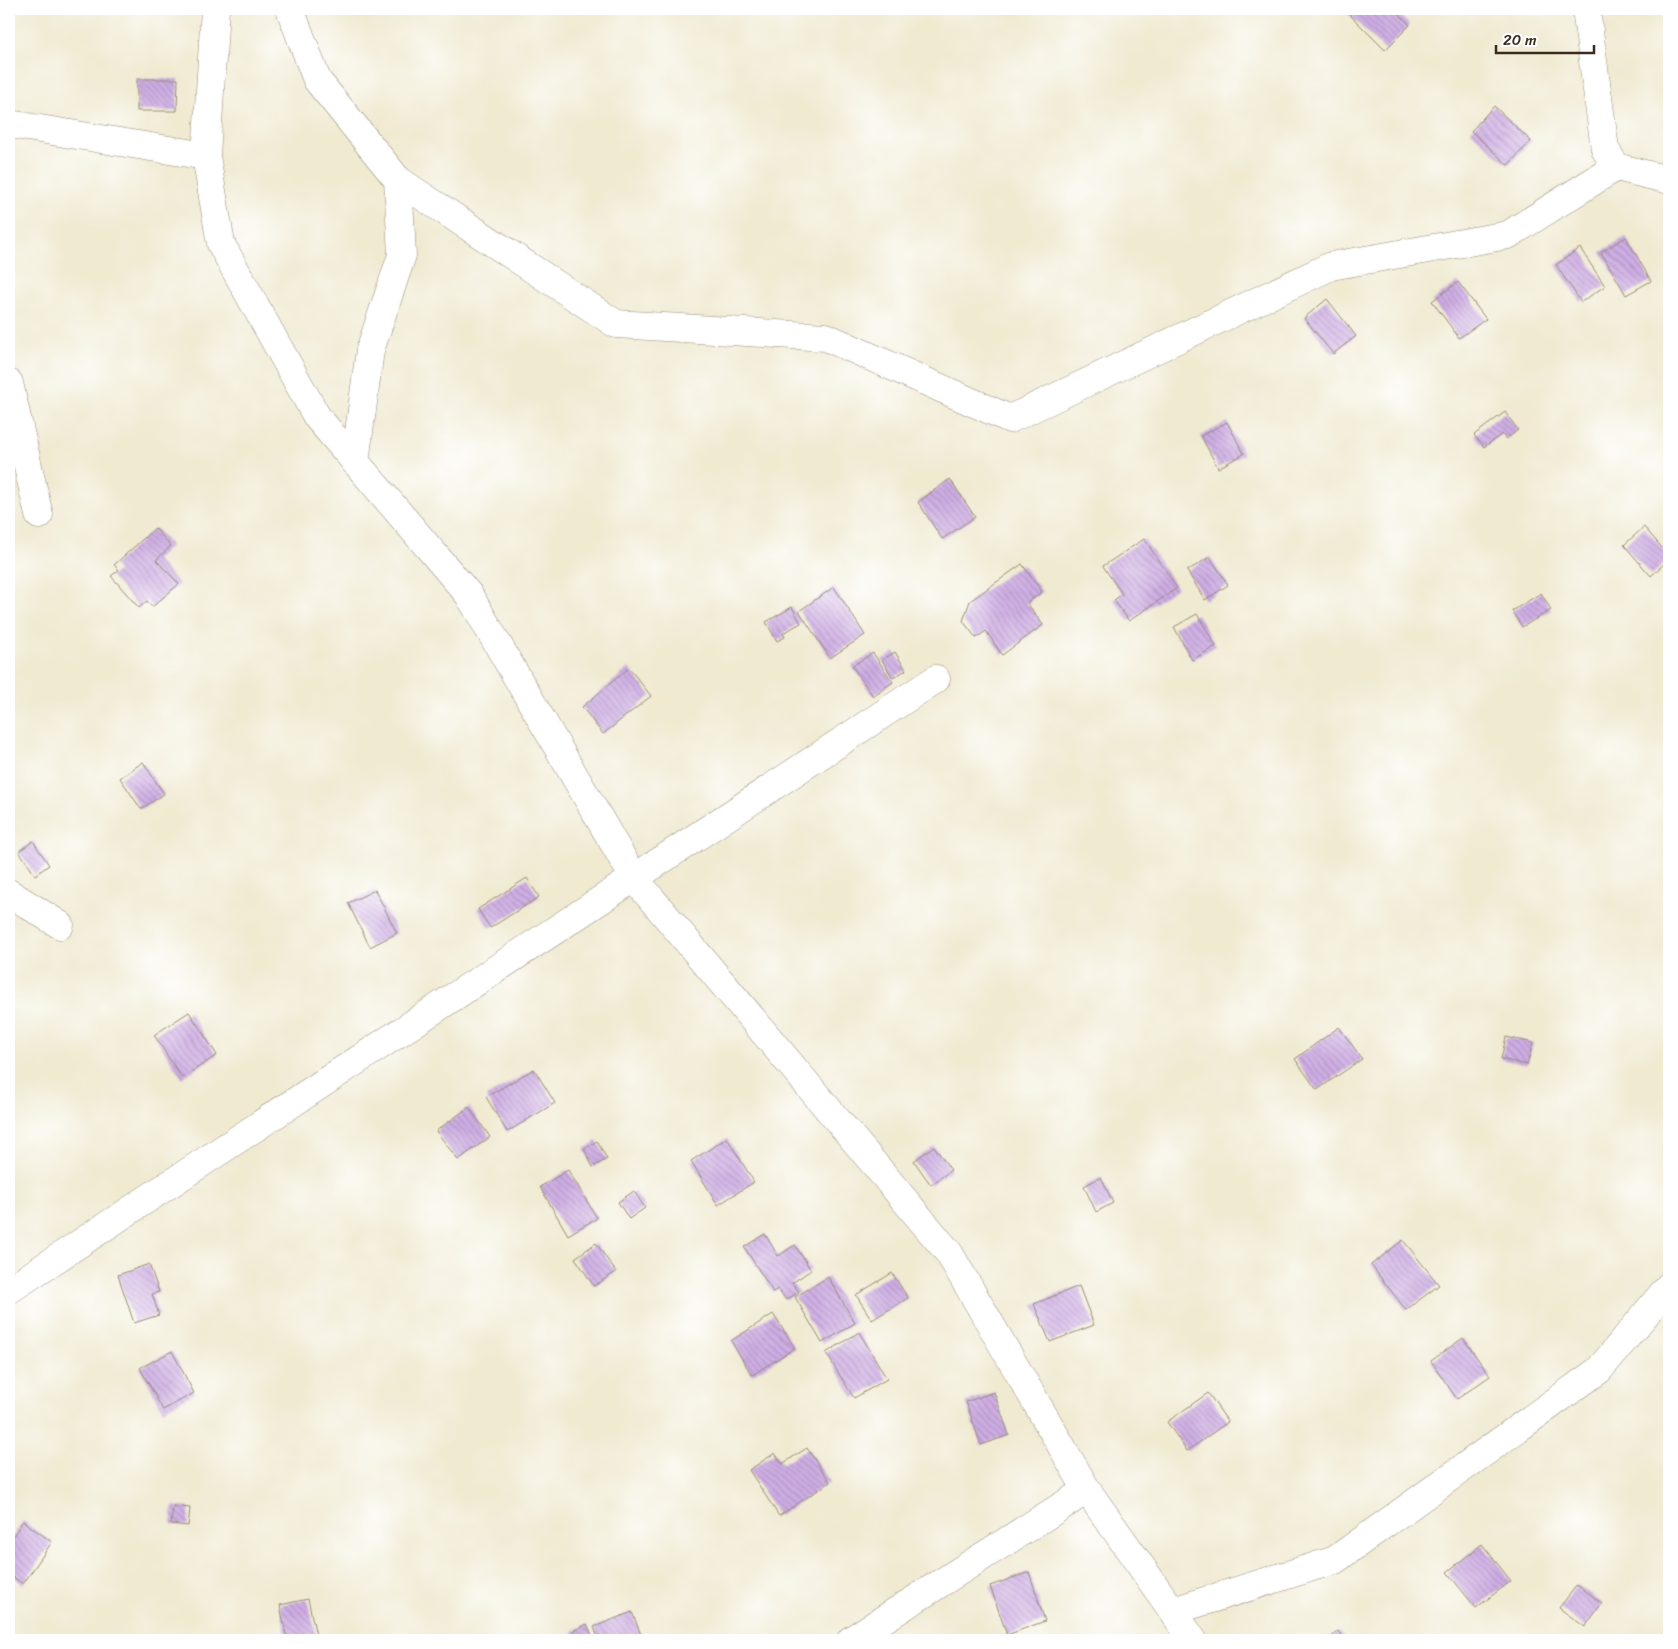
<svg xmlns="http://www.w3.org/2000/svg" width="1678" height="1649" viewBox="0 0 1678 1649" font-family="Sriracha,sans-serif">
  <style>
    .building { fill: url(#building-back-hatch) }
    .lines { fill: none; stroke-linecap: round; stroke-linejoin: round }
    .minor-casing { stroke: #968a78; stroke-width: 29 }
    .minor { stroke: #fff; stroke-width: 28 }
  </style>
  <defs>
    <pattern id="building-back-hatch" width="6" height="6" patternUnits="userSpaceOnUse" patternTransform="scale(1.25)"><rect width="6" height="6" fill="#cfaee5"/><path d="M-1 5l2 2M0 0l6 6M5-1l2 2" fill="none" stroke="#a98eb9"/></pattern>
  </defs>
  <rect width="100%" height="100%" fill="#fff"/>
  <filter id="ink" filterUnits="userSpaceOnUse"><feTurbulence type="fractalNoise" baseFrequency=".02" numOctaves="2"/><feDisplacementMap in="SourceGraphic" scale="10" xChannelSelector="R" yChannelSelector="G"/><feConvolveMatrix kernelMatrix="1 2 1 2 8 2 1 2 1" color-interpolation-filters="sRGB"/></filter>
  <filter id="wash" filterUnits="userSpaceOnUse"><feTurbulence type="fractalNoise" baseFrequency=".0096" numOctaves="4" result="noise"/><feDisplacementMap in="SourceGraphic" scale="20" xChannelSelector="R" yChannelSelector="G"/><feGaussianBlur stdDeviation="1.12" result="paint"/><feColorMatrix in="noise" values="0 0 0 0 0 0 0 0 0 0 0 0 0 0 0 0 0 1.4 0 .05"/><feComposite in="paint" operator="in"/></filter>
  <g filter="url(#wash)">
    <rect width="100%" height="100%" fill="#f0ead1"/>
    <g id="blocks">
      <g class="building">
        <polygon points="1344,9 1394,9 1410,25 1385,50"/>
        <polygon points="137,79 178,79 177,111 137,111"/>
        <polygon points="1494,106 1531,141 1508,165 1471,131"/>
        <polygon points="1626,237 1651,281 1626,295 1601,252"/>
        <polygon points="1580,248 1605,286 1581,302 1556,265"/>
        <polygon points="1458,282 1486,319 1459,338 1432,301"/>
        <polygon points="1327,299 1356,336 1333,354 1304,318"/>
        <polygon points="1505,412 1518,430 1506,439 1502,434 1484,447 1474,435"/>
        <polygon points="1227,422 1244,454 1218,468 1201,436"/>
        <polygon points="950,479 975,517 942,539 918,502"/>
        <polygon points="1644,527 1669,556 1669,559 1651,576 1624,545"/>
        <polygon points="155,528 171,546 156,560 179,584 152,607 147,601 139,608 111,576 119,570 114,565"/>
        <polygon points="1144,539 1177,588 1129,621 1114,600 1122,594 1103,566"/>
        <polygon points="1210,557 1228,585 1205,600 1187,571"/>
        <polygon points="1022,564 1042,592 1027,603 1043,625 1002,655 986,631 976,638 963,621 970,601"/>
        <polygon points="834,587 865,635 830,658 799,611"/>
        <polygon points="1541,593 1551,610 1522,627 1512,611"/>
        <polygon points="792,607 801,623 783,633 785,637 777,641 766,622"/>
        <polygon points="1197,614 1216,646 1192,660 1174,627"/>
        <polygon points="895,652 906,670 893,678 882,660"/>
        <polygon points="873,653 893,682 873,696 852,666"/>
        <polygon points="629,668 651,696 603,734 582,707"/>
        <polygon points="143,762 164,794 141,809 120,778"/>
        <polygon points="33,841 49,865 35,875 19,851"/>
        <polygon points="527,878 539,897 490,928 478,909"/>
        <polygon points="375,890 397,933 370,947 348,903"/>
        <polygon points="189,1012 217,1055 182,1078 154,1035"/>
        <polygon points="1339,1027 1362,1059 1317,1090 1295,1059"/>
        <polygon points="1506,1037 1533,1043 1527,1065 1501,1059"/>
        <polygon points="534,1069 555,1103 507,1132 486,1097"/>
        <polygon points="469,1107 490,1137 458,1160 436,1131"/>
        <polygon points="727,1138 754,1182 718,1205 691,1161"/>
        <polygon points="597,1141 607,1159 593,1167 584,1149"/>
        <polygon points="934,1146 951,1170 931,1185 914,1161"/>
        <polygon points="568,1170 597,1218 568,1235 540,1187"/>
        <polygon points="1101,1177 1113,1203 1096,1212 1084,1186"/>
        <polygon points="634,1191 645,1208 629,1219 618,1202"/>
        <polygon points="765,1234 778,1256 795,1245 811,1270 792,1283 799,1292 786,1300 778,1289 773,1292 744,1247"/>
        <polygon points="1403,1240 1439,1285 1406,1310 1371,1265"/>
        <polygon points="596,1243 616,1272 594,1286 575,1258"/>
        <polygon points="149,1264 159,1292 152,1294 159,1315 134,1323 118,1275"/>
        <polygon points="892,1273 908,1298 872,1320 856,1295"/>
        <polygon points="828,1277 855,1323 822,1343 795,1297"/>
        <polygon points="1079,1286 1094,1325 1050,1342 1034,1304"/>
        <polygon points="773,1314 795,1348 752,1375 731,1341"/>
        <polygon points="859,1332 887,1379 854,1398 826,1353"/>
        <polygon points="1463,1338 1490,1376 1457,1399 1431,1361"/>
        <polygon points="172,1351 194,1393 163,1410 140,1368"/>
        <polygon points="994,1392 1009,1435 981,1445 966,1402"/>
        <polygon points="1208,1393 1228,1422 1187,1451 1167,1422"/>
        <polygon points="807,1448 830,1482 779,1516 749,1470 775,1453 782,1464"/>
        <polygon points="173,1506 190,1508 188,1526 171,1524"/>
        <polygon points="23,1521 52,1542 23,1584 9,1574 9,1542"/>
        <polygon points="1482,1544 1511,1581 1476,1608 1447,1572"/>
        <polygon points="1029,1572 1045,1621 1007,1635 990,1586"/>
        <polygon points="1577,1585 1602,1603 1585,1627 1559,1608"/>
        <polygon points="308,1599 316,1635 287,1640 280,1605"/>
        <polygon points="632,1612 643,1640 599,1640 594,1627"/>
        <polygon points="587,1624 594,1640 578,1640 573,1631"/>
        <polygon points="1338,1631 1346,1640 1328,1640"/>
      </g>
    </g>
  </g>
  <g filter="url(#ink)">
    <use href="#blocks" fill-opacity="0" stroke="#968a78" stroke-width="1"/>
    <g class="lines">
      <g class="minor-casing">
        <g id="minor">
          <polyline points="215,9 206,156 221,244 317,417 469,595 634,878 949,1253 1087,1490 1193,1640"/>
          <polyline points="290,9 317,80 398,180 402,255 370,350 355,462"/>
          <polyline points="1586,9 1605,149 1616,167 1669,180"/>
          <polyline points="9,124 206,156"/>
          <polyline points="398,180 616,324 826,337 1010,419 1331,266 1508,235 1616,167"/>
          <polyline points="9,383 39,515"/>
          <polyline points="9,893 60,925"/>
          <polyline points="9,1290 936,679"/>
          <polyline points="1173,1611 1335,1560 1599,1370 1669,1286"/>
          <polyline points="851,1640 1087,1490"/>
        </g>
      </g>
      <use href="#minor" class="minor"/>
    </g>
  </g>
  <rect width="1678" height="1649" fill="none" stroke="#fff" stroke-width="30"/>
  <path d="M1496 45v8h98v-8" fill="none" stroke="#3b2a1e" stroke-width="2.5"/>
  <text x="1503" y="45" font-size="15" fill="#3b2a1e" stroke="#ffffff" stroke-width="4" paint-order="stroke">20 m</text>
</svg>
